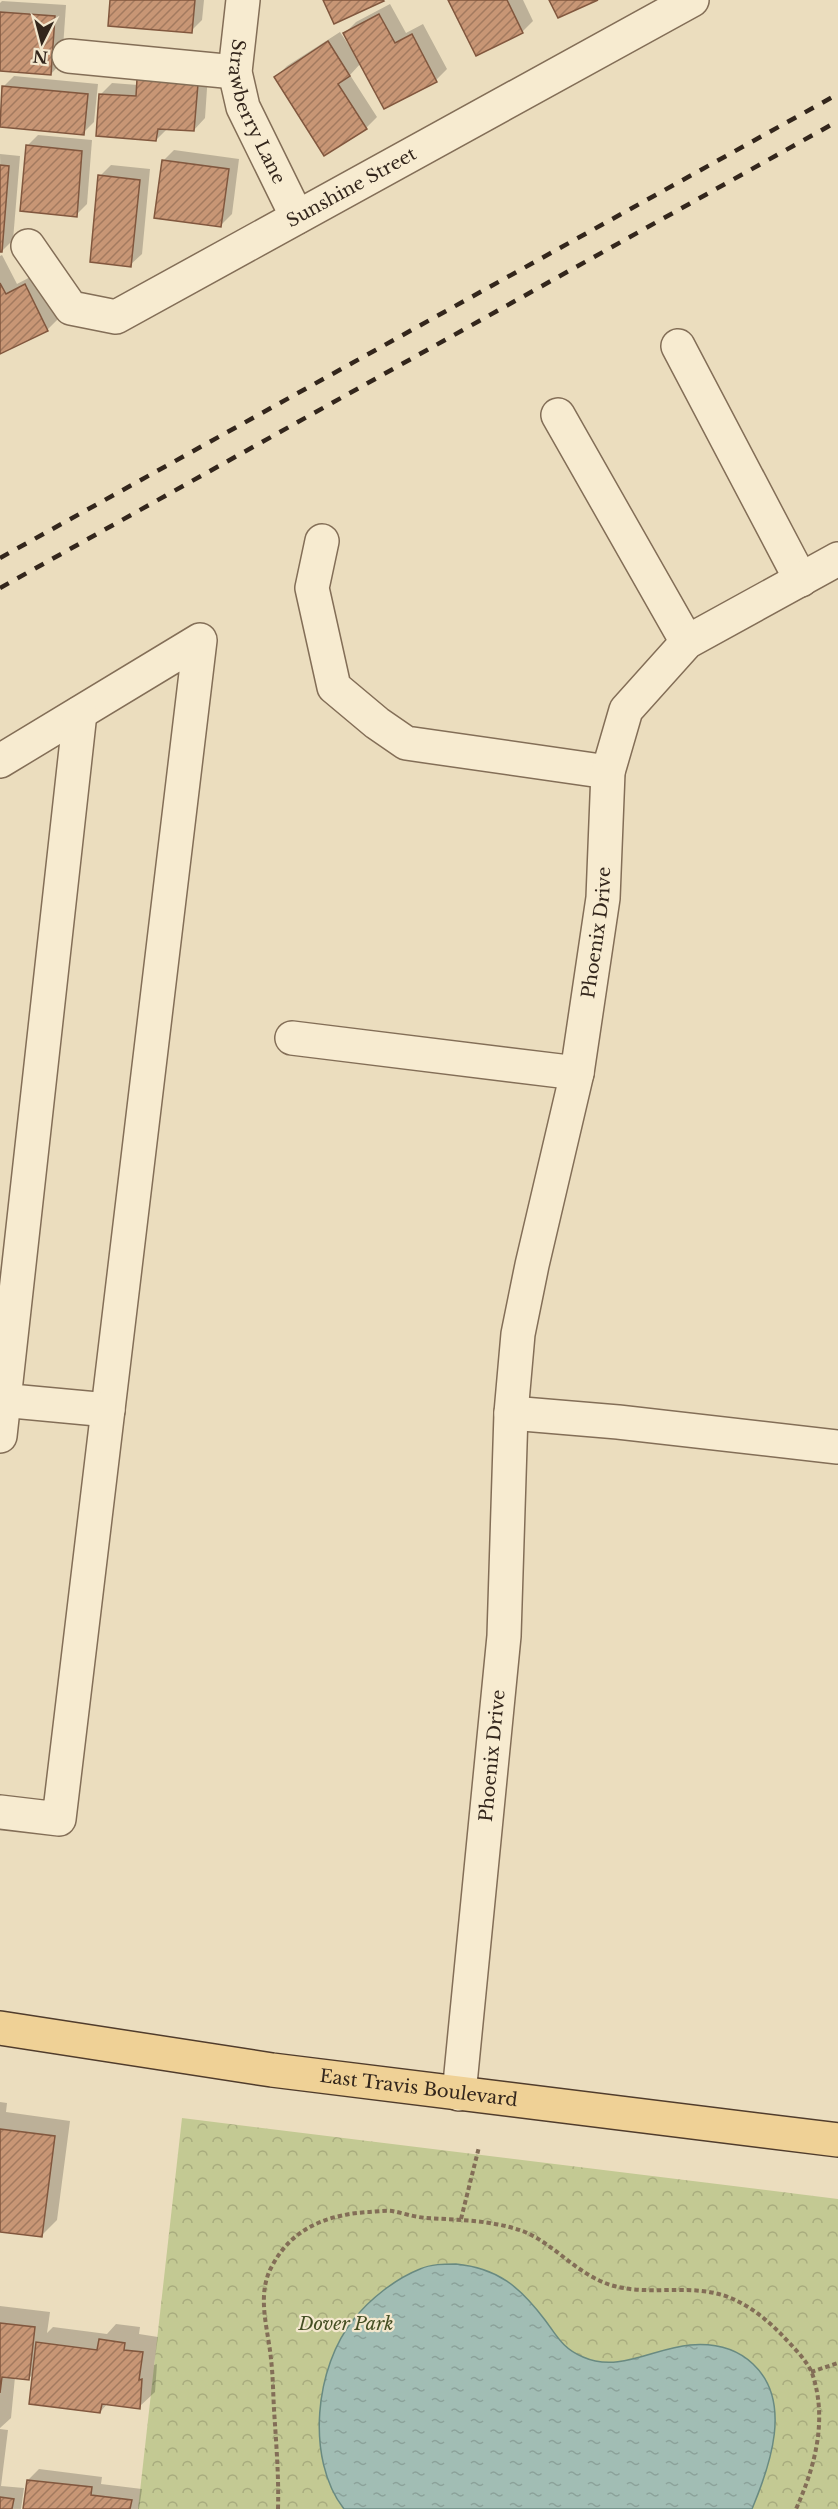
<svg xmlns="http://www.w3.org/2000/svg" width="838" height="2509" viewBox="0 0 838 2509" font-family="'Libre Baskerville',serif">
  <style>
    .forest { fill: url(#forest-crowns) }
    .water { fill: url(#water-ripples); stroke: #698a81; stroke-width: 1.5 }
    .shadow { fill: #0003 }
    .building { fill: url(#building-hatch); stroke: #81573e; stroke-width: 1.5 }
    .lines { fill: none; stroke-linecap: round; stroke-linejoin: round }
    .minor-casing { stroke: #836e57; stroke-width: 36 }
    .major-casing { stroke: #503c2c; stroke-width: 36 }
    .path { stroke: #836e57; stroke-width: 4; stroke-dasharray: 4.5 3; stroke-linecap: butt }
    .minor { stroke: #f7ebd0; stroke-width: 33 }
    .major { stroke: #efd196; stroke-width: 33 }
    .rail { stroke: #33261c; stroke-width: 4.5; stroke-dasharray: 10 10; stroke-linecap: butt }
    .labels { text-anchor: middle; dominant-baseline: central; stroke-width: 4.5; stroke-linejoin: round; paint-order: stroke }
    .street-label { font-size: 18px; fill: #33261c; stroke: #f3e7cd }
    .park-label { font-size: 18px; font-style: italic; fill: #444e23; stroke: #f3e7cd }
  </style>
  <defs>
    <pattern id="forest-crowns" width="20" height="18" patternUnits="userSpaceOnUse" patternTransform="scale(1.5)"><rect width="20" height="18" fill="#c3c993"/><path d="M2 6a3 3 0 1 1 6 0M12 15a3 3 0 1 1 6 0" fill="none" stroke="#a8ac7e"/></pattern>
    <pattern id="water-ripples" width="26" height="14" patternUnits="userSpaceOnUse" patternTransform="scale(1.5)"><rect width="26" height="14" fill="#a1bdb4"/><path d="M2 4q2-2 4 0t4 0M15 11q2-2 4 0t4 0" fill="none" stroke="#8ba29a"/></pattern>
    <pattern id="building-hatch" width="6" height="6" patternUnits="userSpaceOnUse" patternTransform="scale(1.5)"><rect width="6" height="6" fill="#c89675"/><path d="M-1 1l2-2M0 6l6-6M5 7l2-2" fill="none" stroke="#a37a5f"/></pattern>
  </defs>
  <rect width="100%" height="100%" fill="#ebddbe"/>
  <polygon class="forest" points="182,2118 838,2199 838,2509 138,2509"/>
  <path class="water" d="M 456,2264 C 498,2268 520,2287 545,2320 C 557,2336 563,2349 583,2357 C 619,2373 654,2348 690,2345 C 713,2343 736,2348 753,2364 C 793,2401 770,2466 752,2509 L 344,2509 C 305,2459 315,2366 354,2319 C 370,2299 395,2279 420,2269 C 431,2264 444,2264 456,2264 Z"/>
  <g class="shadow">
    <polygon points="112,0 204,0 202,20 191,31"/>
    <polygon points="449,0 523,0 533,21 522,32"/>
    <polygon points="2,1 66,5 62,62 51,74 0,70 0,3"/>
    <polygon points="390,4 406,33 423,24 447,69 436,80 385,107 361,63 350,75 377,117 366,128 276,77 287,66 340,32 352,50 354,49 345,33 356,22"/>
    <polygon points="208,74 205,118 194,130 168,128 156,140 101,94 112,83 138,85"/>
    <polygon points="14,76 98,84 94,122 83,133 0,126 3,87"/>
    <polygon points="38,135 92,140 87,204 76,215 27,146"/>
    <polygon points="174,150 239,159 232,214 221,225 163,161"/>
    <polygon points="0,154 20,156 13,240 2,251"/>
    <polygon points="111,165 150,169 142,254 130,265 100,176"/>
    <polygon points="2,255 17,284 36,274 58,319 47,330 0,353 0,256"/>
    <polygon points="0,2102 7,2103 6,2112 70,2121 57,2220 41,2236 0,2230"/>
    <polygon points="0,2306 50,2312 47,2333 53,2327 107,2334 116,2324 140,2327 139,2334 158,2337 154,2365 157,2364 155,2392 139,2407 108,2403 100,2412 34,2373 28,2379 15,2377 11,2418 0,2428"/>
    <polygon points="0,2429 8,2430 1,2486 24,2488 21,2509 0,2509"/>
    <polygon points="39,2469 102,2477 101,2484 142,2489 139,2509 25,2509 28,2480"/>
  </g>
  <g class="building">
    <polygon points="110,0 195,0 192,33 108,26"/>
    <polygon points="323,0 383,0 384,1 334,24"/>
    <polygon points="448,0 507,0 523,33 476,56"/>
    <polygon points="549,0 598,0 558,18"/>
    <polygon points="0,12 55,16 51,75 0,71"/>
    <polygon points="379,14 395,43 412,34 437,82 384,109 343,33"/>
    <polygon points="328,41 350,76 338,84 367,129 324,156 274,77"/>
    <polygon points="137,79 198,84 194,131 158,129 156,141 96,136 99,94 136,96"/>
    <polygon points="2,86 88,94 84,135 0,127"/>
    <polygon points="26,145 82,151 77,217 20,211"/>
    <polygon points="162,160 229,169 221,227 154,218"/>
    <polygon points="0,165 9,166 2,252 0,252"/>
    <polygon points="98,175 140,180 131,267 90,262"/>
    <polygon points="0,283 6,294 25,284 48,331 0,354"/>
    <polygon points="0,2129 55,2136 42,2237 0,2232"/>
    <polygon points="0,2323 35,2327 29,2380 2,2377 0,2393"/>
    <polygon points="99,2339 125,2343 124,2350 143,2352 139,2380 142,2379 140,2409 102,2404 100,2413 29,2404 36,2342 97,2350"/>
    <polygon points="27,2480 92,2487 91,2495 132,2500 130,2509 23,2509"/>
    <polygon points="0,2497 14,2499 12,2509 0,2509"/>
  </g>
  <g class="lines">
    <g class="minor-casing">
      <g id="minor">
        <path id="s1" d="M 243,0 L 235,72 L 243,107 L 297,217"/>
        <polyline points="69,56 235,72"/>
        <path id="s2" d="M 28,246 L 71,308 L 116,317 L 692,0"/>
        <polyline points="678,346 801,580"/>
        <polyline points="558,415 687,642"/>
        <polyline points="322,541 312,588 334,687 377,723 406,743 608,772"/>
        <polyline points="0,761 200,640 59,1819 0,1812"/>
        <polyline points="292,1038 577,1073"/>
        <polyline points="0,1400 108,1410"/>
        <polyline points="511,1413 618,1422 838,1447"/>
        <polyline points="0,1436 80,713"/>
        <path id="s3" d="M 459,2094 L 504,1636 L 511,1413 L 518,1334 L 532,1265 L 577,1073 L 603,898 L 608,772 L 626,710 L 687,642 L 838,559"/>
      </g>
    </g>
    <g class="major-casing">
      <g id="major">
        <path id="s4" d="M 0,2028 L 272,2070 L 838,2140"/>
      </g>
    </g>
    <g class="path">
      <polyline points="461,2219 479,2147"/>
      <polyline points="811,2372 838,2363"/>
      <path d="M 278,2509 C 279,2476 276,2442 274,2409 C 273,2392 273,2376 271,2359 C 268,2328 256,2295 272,2266 C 292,2228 327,2215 367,2212 C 375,2212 384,2210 392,2211 C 403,2213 414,2217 426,2218 C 458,2220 494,2220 525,2232 C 557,2246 578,2276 614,2286 C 651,2296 692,2283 728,2297 C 749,2305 766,2319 781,2334 C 791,2345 806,2359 812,2373 C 828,2419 815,2467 796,2509"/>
    </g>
    <use href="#minor" class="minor"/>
    <use href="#major" class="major"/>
    <g class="rail">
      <polyline points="0,558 838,94"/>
      <polyline points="0,588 838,121"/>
    </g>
  </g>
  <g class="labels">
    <g class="street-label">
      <text stroke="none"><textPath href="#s1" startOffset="116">Strawberry Lane</textPath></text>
      <text stroke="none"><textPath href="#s2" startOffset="390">Sunshine Street</textPath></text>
      <text stroke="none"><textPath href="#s3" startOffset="1172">Phoenix Drive</textPath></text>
      <text stroke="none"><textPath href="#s3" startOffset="340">Phoenix Drive</textPath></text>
      <text stroke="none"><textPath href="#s4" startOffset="423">East Travis Boulevard</textPath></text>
    </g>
    <g class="park-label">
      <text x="346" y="2324">Dover Park</text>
    </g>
  </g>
  <g transform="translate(42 42) rotate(186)" stroke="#f3e7cd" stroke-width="4.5" paint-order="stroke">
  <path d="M0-4.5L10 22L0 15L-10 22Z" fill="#33261c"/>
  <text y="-9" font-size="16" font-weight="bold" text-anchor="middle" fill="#33261c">N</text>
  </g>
</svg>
